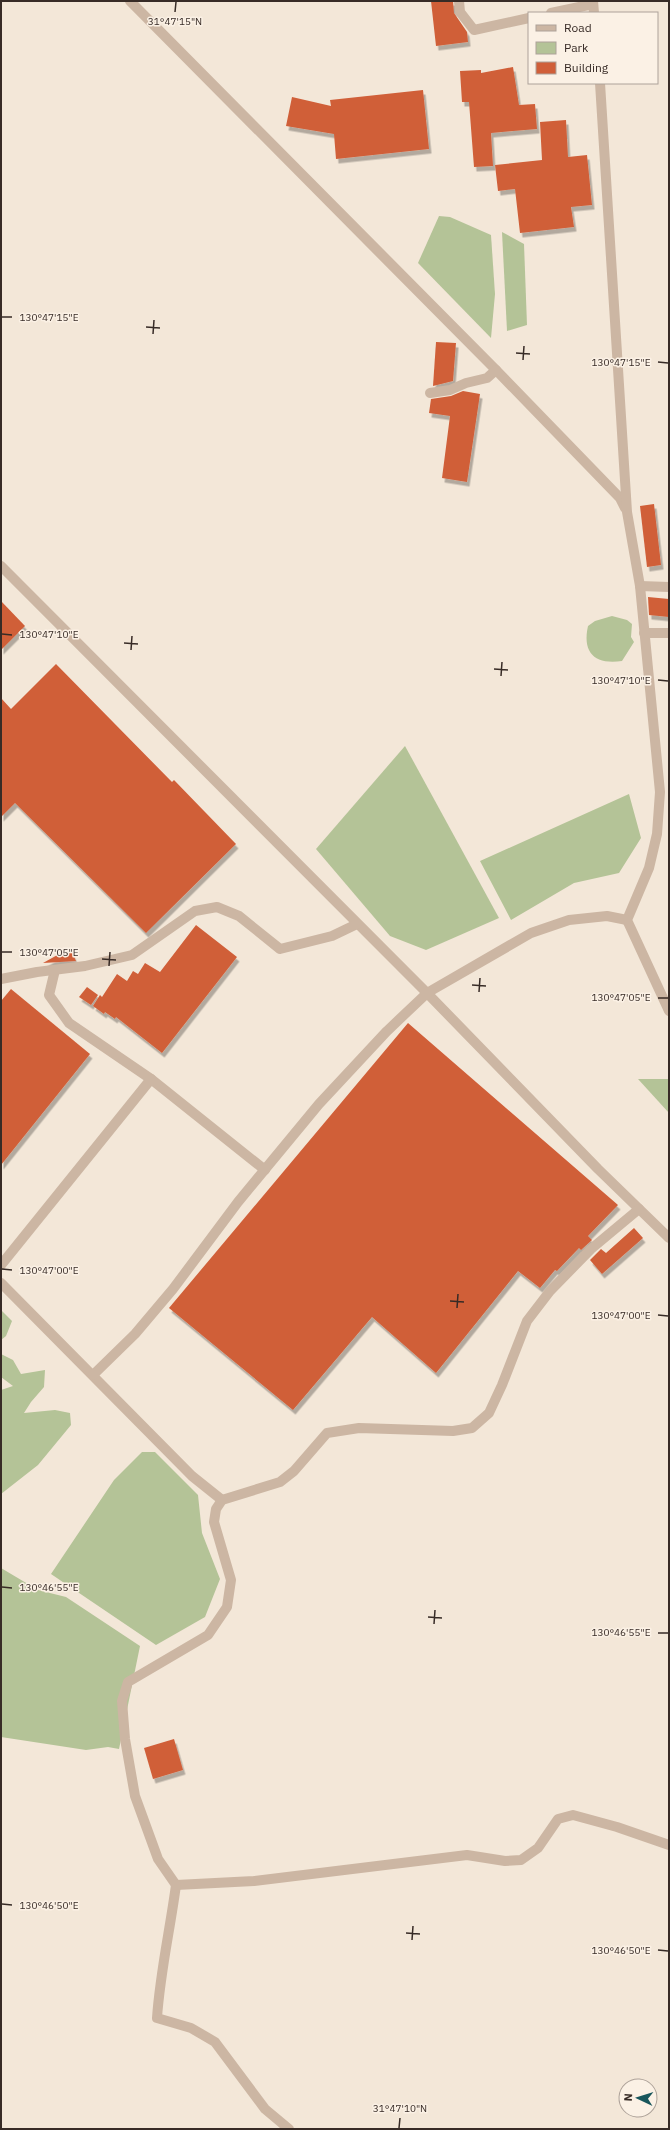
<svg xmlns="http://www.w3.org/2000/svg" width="670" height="2130" viewBox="0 0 670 2130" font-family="'IBM Plex Sans',sans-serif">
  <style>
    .green { fill: #b4c397 }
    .building { fill: #d05f39; filter: url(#shadow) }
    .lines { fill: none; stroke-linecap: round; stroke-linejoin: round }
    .minor { stroke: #ccb6a3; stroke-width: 10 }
    .ticks { fill: none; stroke: #372b26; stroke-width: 1.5 }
    .ticks-label { font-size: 10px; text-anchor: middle; fill: #372b26; stroke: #fbf1e5; stroke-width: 3; stroke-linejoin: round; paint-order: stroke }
  </style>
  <defs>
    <filter id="shadow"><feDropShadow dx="2.5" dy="4.5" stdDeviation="0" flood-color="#0004"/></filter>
  </defs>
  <rect width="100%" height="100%" fill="#f3e7d8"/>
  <g class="green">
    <polygon points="439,216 450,217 491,235 495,294 491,338 418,263"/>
    <polygon points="502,232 524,244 527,325 507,331"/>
    <path d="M 612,616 L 627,620 L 632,624 L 631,637 L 634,642 L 622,661 C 595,665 582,653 588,626 L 595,621 Z"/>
    <polygon points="405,746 499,918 426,950 390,936 316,849"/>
    <polygon points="629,794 641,838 619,873 574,883 511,920 480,861"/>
    <polygon points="638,1079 669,1079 669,1113"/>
    <polygon points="1,1310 12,1321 6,1336 1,1340"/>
    <polygon points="1,1354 13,1360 21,1374 45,1370 44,1387 31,1402 24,1413 55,1410 70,1413 71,1425 38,1465 1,1494 1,1390 13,1386 1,1377"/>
    <polygon points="142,1452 155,1452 198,1495 202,1533 220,1579 205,1617 156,1645 51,1574 114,1480"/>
    <polygon points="1,1568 38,1590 66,1597 140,1646 119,1749 108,1747 86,1750 1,1737"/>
  </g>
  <g class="building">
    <polygon points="431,1 453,1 454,13 467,32 468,42 436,46"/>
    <polygon points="513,67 519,105 535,104 537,129 491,133 493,166 474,167 469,102 462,102 460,71 481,70 481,73"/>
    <polygon points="423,90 429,149 336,159 334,134 286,126 292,97 331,106 330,100"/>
    <polygon points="566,120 568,157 587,155 592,205 571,207 574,227 520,233 515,189 498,191 495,165 542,160 540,122"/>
    <polygon points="436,342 456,343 453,381 433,386"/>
    <polygon points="463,391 480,394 467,482 442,478 450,416 429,413 431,399 451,396"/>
    <polygon points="654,504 661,565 647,567 640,506"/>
    <polygon points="648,597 669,599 669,617 649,615"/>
    <polygon points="1,601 25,626 1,650"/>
    <polygon points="56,664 172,782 174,780 236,844 146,933 15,803 1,817 1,698 11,709"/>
    <polygon points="196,925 237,957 162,1053 116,1017 115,1019 105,1012 104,1014 93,1006 100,995 102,997 117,974 127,981 133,971 138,974 145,963 160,972"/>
    <polygon points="70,948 76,961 43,963"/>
    <polygon points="87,987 98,995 91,1005 79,997"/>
    <polygon points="11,989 90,1054 1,1165 1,1001"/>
    <polygon points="408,1023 618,1205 588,1236 592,1240 581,1250 579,1248 557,1271 555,1270 540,1288 518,1271 436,1373 372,1317 293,1410 169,1308"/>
    <polygon points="634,1228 643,1238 602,1274 590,1260 601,1249 606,1253"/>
    <polygon points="174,1739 183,1770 153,1779 144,1748"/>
  </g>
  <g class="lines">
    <g class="minor">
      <polyline points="130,1 496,370 620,498 625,508"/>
      <polyline points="459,1 460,12 474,30 529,18"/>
      <polyline points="593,1 594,13"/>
      <polyline points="551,13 593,4"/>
      <polyline points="600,83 627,512 640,586 660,792 657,834 649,868 627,920 669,1011"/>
      <polyline points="430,393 450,390 466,383 487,378 496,370"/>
      <polyline points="1,566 427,993 598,1169 669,1238"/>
      <polyline points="640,586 669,587"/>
      <polyline points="644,633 669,633"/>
      <polyline points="55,970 49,995 69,1023 151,1079"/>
      <polyline points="1,979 37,972 85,966 132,955 195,911 217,907 239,916 280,949 332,936 357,924"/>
      <polyline points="1,1265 151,1079 265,1170"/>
      <polyline points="1,1283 192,1476 222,1500"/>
      <polyline points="93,1375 135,1334 173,1289 238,1202 319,1104 387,1031 427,993 531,933 569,920 607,916 627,920"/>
      <polyline points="176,1885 254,1881 467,1855 505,1861 521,1860 538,1848 558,1819 573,1815 617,1827 669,1845"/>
      <path d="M 289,2129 L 265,2109 L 215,2042 L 191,2028 L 157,2018 C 160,1973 170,1930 176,1885 L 158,1859 L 135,1796 L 125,1739 L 122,1701 L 128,1682 L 208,1635 L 227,1607 L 231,1580 L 214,1522 L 216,1509 L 222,1500 L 280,1482 L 294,1471 L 327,1433 L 359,1428 L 453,1431 L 472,1428 L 489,1413 L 502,1385 L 527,1321 L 550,1291 L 591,1249 L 639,1209"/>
    </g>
  </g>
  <path class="ticks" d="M 175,12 L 176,2M 2,317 L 12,317M 146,327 L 160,328M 153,334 L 154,320M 516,353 L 530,354M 523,360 L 524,346M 658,362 L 668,363M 2,634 L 12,635M 124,643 L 138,644M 131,650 L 132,636M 494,669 L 508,670M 501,676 L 502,662M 658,680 L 668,681M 2,952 L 12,952M 102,959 L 116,960M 109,966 L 110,952M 472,985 L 486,986M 479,992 L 480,978M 658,998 L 668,998M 2,1269 L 12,1270M 450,1301 L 464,1302M 457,1308 L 458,1294M 658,1315 L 668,1316M 2,1587 L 12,1588M 428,1617 L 442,1618M 434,1624 L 435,1610M 658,1633 L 668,1633M 2,1904 L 12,1905M 406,1933 L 420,1934M 412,1940 L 413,1926M 658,1950 L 668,1951M 399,2128 L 400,2118"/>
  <g class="ticks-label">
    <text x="175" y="25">31°47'15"N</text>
    <text x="49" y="321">130°47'15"E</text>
    <text x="621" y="366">130°47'15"E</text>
    <text x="49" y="638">130°47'10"E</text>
    <text x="621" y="684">130°47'10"E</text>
    <text x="49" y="956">130°47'05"E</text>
    <text x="621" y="1001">130°47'05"E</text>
    <text x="49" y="1274">130°47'00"E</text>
    <text x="621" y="1319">130°47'00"E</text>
    <text x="49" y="1591">130°46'55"E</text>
    <text x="621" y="1636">130°46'55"E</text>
    <text x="49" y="1909">130°46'50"E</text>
    <text x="621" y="1954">130°46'50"E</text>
    <text x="400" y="2112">31°47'10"N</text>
  </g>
  <rect width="670" height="2130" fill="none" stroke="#372b26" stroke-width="4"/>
  <rect x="528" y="12" width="130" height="72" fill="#fbf1e5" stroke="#ada299"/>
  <rect x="536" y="25" width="20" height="6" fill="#ccb6a3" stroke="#ada299"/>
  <text x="564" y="32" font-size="12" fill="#372b26">Road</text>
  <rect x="536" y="42" width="20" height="12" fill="#b4c397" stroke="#ada299"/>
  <text x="564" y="52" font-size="12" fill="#372b26">Park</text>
  <rect x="536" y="62" width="20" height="12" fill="#d05f39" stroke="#ada299"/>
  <text x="564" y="72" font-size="12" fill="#372b26">Building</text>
  <g transform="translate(638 2098) rotate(274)"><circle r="19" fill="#fbf1e5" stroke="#ada299"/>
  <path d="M0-3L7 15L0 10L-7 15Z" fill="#18565b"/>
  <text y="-6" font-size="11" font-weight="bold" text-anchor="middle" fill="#372b26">N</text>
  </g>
</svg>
